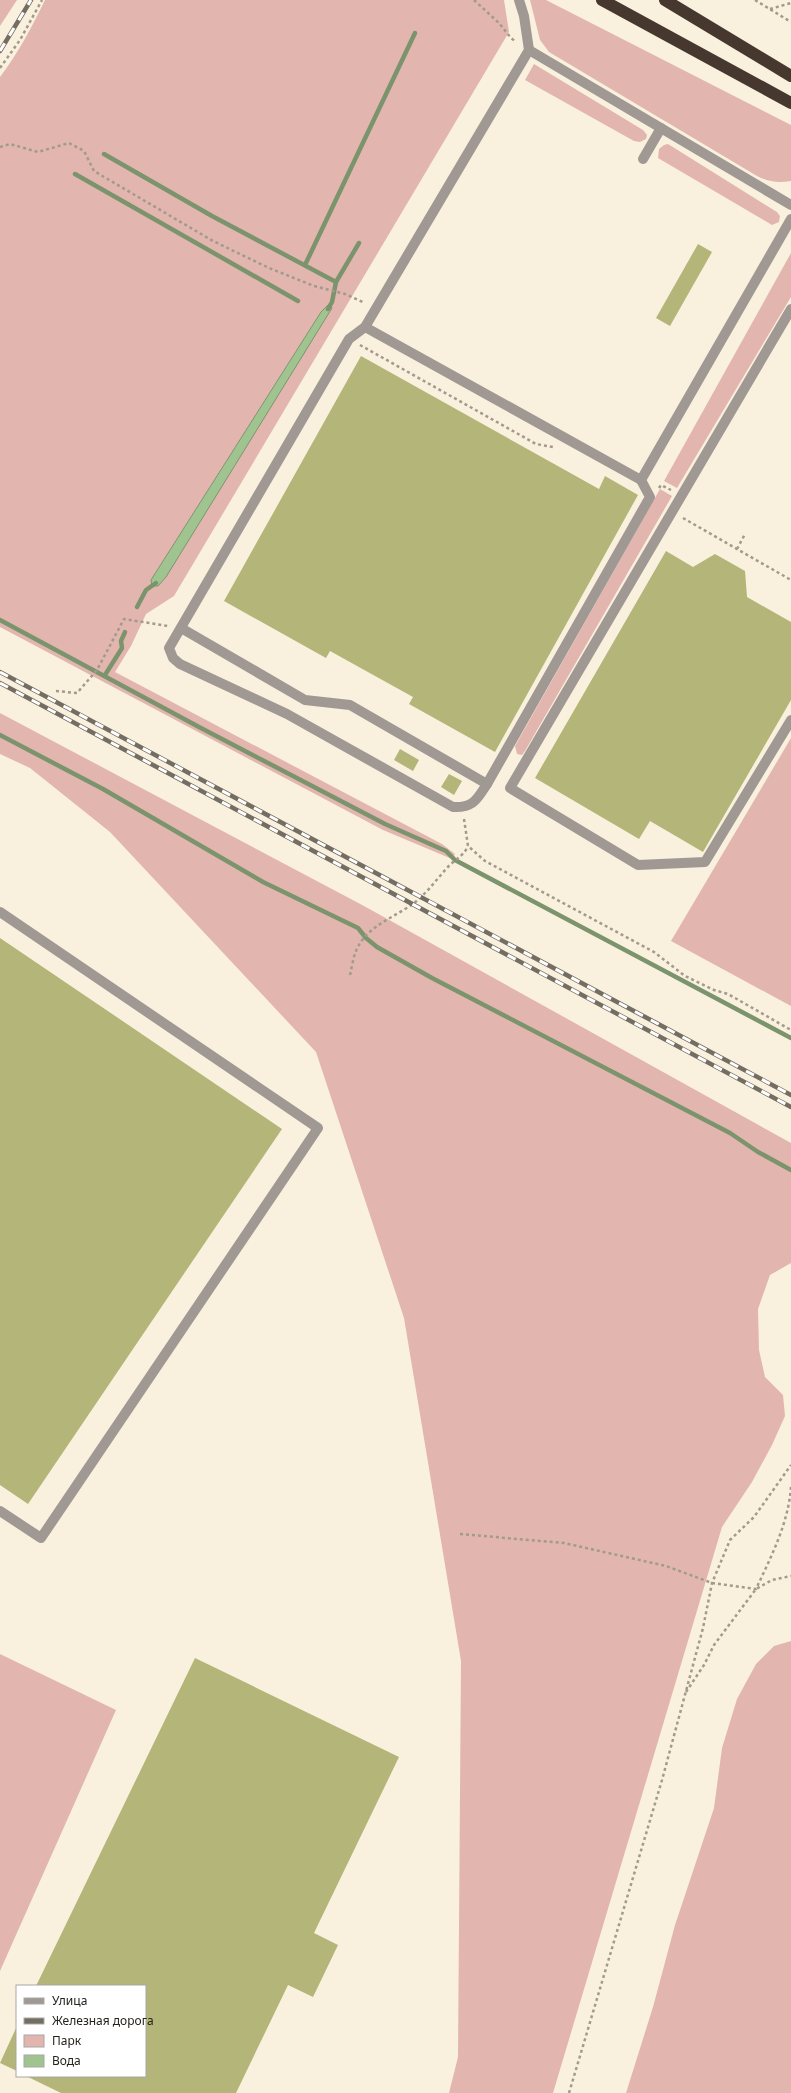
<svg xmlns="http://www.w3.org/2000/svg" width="791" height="2093" viewBox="0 0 791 2093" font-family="'Noto Sans',sans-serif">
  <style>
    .green { fill: #e2b6ae; fill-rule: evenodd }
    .water { fill: #a0c490; stroke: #7b946d }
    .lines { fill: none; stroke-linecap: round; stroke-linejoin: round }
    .stream { stroke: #7b946d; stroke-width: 4.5 }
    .building { fill: #b4b578 }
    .path { stroke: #a19a8d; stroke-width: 2.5; stroke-dasharray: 3 3; stroke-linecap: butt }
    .minor { stroke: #a09893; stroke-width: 10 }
    .highway { stroke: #46382f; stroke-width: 12 }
    .rail-casing { stroke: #736d62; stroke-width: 4.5 }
    .rail { stroke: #fff; stroke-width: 3; stroke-dasharray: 9; stroke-linecap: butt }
  </style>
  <rect width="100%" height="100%" fill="#faf0de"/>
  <g class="green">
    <polygon points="0,0 17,0 0,26"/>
    <path d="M 45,0 L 504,0 L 509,32 L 174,596 L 146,614 L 131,646 L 115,672 L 442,844 L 455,854 L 452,859 L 383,830 L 0,627 L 0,77 C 18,53 32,27 45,0 ZM 330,303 L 152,586 L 151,580 L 321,312 Z"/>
    <path d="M 530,0 L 546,0 L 791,125 L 791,181 C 778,183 769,182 757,176 L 549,52 L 540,40 Z"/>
    <polygon points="534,64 643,130 647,135 646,139 640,142 634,141 525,80"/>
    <polygon points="668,144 777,212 780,216 779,222 772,225 658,158 659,149 664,145"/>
    <polygon points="791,253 791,297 677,488 664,481"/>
    <polygon points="660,489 672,496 525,751 522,755 517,754 515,746"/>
    <polygon points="0,713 364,906 791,1143 791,1263 770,1275 758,1309 759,1350 765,1377 783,1395 785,1416 772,1445 752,1482 722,1527 553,2093 449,2093 458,2057 461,1661 404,1318 316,1052 110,832 30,768 0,754"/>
    <polygon points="791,738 791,1006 671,941"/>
    <polygon points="791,1641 791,2093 626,2093 653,2007 675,1925 714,1808 722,1748 737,1699 756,1664 774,1646"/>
    <polygon points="0,1654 116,1710 0,1971"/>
  </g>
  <polygon class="water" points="330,303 332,308 166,577 158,586 152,586 151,580 321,312"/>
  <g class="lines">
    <g class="stream">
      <polyline points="104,154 212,216 336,282 359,243"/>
      <polyline points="75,174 298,301"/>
      <polyline points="305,265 415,33"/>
      <polyline points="328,309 332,302 336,282"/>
      <polyline points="137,607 146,590 156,583"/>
      <polyline points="0,620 199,727 385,824 446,851 455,860 791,1038"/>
      <polyline points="105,675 122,648 121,641 125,632"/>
      <polyline points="0,735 103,789 263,882 358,928 366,938 377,947 432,978 730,1133 758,1152 791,1170"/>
    </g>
  </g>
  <g class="building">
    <polygon points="698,244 712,252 670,326 656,318"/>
    <polygon points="361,356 599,489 605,476 638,495 495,752 409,704 413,697 330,651 326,658 224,601"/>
    <polygon points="666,551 693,567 715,554 745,571 747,597 791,622 791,700 703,852 650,821 639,839 535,778"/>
    <polygon points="400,749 419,760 413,771 394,760"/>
    <polygon points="449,774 462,781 454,795 441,787"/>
    <polygon points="0,938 282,1129 28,1504 0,1485"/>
    <polygon points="195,1658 399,1757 314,1933 338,1945 313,1997 288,1985 236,2093 61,2093 26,2076 145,2076 145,1986 36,1986"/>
    <polygon points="17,2026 17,2071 0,2063"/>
  </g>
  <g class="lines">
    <g class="path">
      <polyline points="474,0 499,23 511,38 516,42"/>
      <polyline points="755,0 791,22"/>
      <polyline points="770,9 791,3"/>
      <polyline points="0,68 20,40 42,0"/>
      <polyline points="0,147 10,144 38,152 69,143 84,151 94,171 213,241 269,268 314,286 345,294 365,303"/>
      <polyline points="360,345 536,444 553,447"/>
      <polyline points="659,488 661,485 671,490"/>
      <polyline points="683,518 791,580"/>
      <polyline points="737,549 745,534"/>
      <polyline points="56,691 77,693 97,670 124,619 168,626"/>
      <polyline points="464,819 468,846 485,861 654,952 685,976 714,990 728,994 791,1030"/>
      <path d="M 350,975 C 352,967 353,958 356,951 C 366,926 394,918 414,903 C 427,893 436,880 447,868 C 454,860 464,856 468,846"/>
      <path d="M 460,1534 L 564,1543 L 666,1566 L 712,1583 L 756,1589 C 771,1557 789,1522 791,1486"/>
      <polyline points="686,1692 704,1665 714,1645 756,1589 772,1580 791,1576"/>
      <polyline points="569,2093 662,1780 703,1628 712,1583 730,1540 754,1517 791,1465"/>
    </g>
    <g class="minor">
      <polyline points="529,50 791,205"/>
      <polyline points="643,159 661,128"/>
      <polyline points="791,309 510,788 638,865 705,862 791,720"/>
      <path d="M 365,327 L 641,480 L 650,497 L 487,784 C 477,799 474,808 453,807 L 287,714 L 180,664 L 173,658 L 169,648 L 349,339 L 365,327 L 529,50 L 524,16 L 519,0"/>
      <polyline points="641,480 791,219"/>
      <polyline points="181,628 305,700 350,705 487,784"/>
      <polyline points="0,912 318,1128 41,1538 0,1511"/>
    </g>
    <g class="highway">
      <polyline points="602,0 791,103"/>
      <polyline points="665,0 791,76"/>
    </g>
    <g class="rail-casing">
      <g id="rail">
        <polyline points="0,51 31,0"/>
        <polyline points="0,672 791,1095"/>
        <polyline points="0,683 791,1107"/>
      </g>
    </g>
    <use href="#rail" class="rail"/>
  </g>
  <rect x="16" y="1985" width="130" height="92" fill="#ffffff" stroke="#a8a7a4"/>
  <rect x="24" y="1998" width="20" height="6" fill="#a09893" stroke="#a8a7a4"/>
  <text x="52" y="2005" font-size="12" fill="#26231c">Улица</text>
  <rect x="24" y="2018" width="20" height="6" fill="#736d62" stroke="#a8a7a4"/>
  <text x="52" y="2025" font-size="12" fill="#26231c">Железная дорога</text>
  <rect x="24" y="2035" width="20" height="12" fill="#e2b6ae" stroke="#a8a7a4"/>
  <text x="52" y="2045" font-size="12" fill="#26231c">Парк</text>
  <rect x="24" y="2055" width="20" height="12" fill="#a0c490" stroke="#a8a7a4"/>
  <text x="52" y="2065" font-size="12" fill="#26231c">Вода</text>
</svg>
